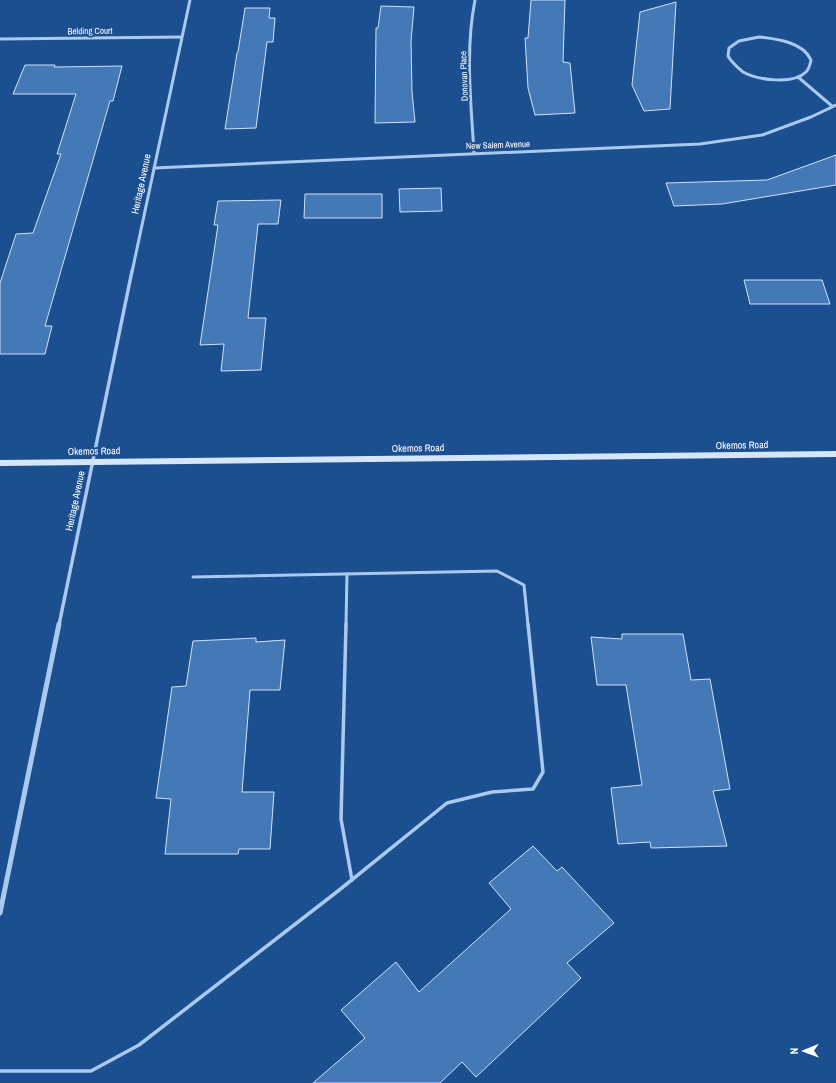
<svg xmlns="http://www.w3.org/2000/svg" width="836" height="1083" viewBox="0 0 836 1083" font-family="'Archivo Narrow',sans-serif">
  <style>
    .building { fill: #4478b7; stroke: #cfe3fa }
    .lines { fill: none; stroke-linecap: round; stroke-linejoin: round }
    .lane-far1 { stroke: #a9c9ee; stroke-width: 3 }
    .lane { stroke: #a9c9ee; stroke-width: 3.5 }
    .street-far2 { stroke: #a9c9ee; stroke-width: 3 }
    .street-far1 { stroke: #a9c9ee; stroke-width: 3.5 }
    .street { stroke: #a9c9ee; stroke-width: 5 }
    .secondary { fill: #d6e6fa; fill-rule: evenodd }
    .labels { text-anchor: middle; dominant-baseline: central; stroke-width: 4; stroke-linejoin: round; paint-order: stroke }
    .far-street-label { font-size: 9px; fill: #fff; stroke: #1b4f8f }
    .street-label { font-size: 10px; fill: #fff; stroke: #1b4f8f }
  </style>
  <rect width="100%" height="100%" fill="#1b4f8f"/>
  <g class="building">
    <polygon points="531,0 565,0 563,62 570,63 575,113 535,115 528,88 525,38 528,38"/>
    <polygon points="676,2 670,109 644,111 632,85 640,12"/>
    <polygon points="381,6 414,7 411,41 412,92 415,122 375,123 376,28 378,28"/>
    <polygon points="245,8 270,8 269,18 275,18 273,42 267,42 256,128 225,129 237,53 238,52"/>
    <polygon points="25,65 55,65 54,67 122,66 113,101 110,101 45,326 52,326 45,354 0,354 0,283 16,234 33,233 61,154 57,154 76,94 13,94"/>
    <polygon points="836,155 836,185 722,204 674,206 666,183 767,180"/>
    <polygon points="441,188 442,211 400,212 399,189"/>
    <polygon points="305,194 382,194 382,218 304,218"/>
    <polygon points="281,200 278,224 258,224 248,318 266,318 261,370 221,371 224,344 200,345 218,225 214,225 218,201"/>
    <polygon points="744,280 822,280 830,304 750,304"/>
    <polygon points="622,634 683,634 691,680 710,679 730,789 713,791 727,846 651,848 650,842 618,844 611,788 642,785 626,685 597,685 591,637 622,639"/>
    <polygon points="256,638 256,642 285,640 280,690 250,690 242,792 274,792 270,849 239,849 238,854 165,854 171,799 156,798 172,687 186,686 193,641"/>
    <polygon points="533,846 557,871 562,867 614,923 567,963 581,978 476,1077 462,1062 440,1083 313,1083 365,1038 341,1010 396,962 419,992 511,909 489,883"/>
  </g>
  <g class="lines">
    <g class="lane-far1">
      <polyline points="193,577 497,571 524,585 528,625"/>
      <polyline points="346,625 347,574"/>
    </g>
    <g class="lane">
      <polyline points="346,624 341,819 352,880"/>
      <polyline points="0,1071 91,1071 139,1045 338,891 447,803 492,792 533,789 543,772 528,624"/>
    </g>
    <g class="street-far2">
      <path d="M 759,37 C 777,39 803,42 811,60 C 810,65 809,69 806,72 C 793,85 758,80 743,72 C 737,67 732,63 728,56 L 729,48 L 739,41 Z"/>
      <polyline points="0,39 181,37"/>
      <polyline points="798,77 832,106"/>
      <path d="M 474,153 C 471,102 465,51 475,0"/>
      <polyline points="154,168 700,144 762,135 811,117 836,105"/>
      <polyline points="132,272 190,0"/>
    </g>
    <polyline class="street-far1" points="59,625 132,271"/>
    <polyline class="street" points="0,913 59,624"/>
    <polygon class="secondary" points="836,451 836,457 0,466 0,460"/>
  </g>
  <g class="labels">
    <g class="far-street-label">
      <text transform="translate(90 31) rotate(-1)">Belding Court</text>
      <text transform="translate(464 76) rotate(-92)">Donovan Place</text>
      <text transform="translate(498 145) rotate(-2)">New Salem Avenue</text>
    </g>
    <g class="street-label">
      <text transform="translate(141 184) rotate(-78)">Heritage Avenue</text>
      <text transform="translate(742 445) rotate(-1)">Okemos Road</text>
      <text transform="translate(418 448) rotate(-1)">Okemos Road</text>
      <text transform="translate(94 451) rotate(-1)">Okemos Road</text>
      <text transform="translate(75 501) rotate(-78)">Heritage Avenue</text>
    </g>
  </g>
  <g transform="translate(804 1051) rotate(269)" stroke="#1b4f8f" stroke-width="3" paint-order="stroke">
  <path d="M0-3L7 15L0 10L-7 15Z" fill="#ffffff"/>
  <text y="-6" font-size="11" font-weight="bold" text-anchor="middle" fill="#ffffff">N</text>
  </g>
</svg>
